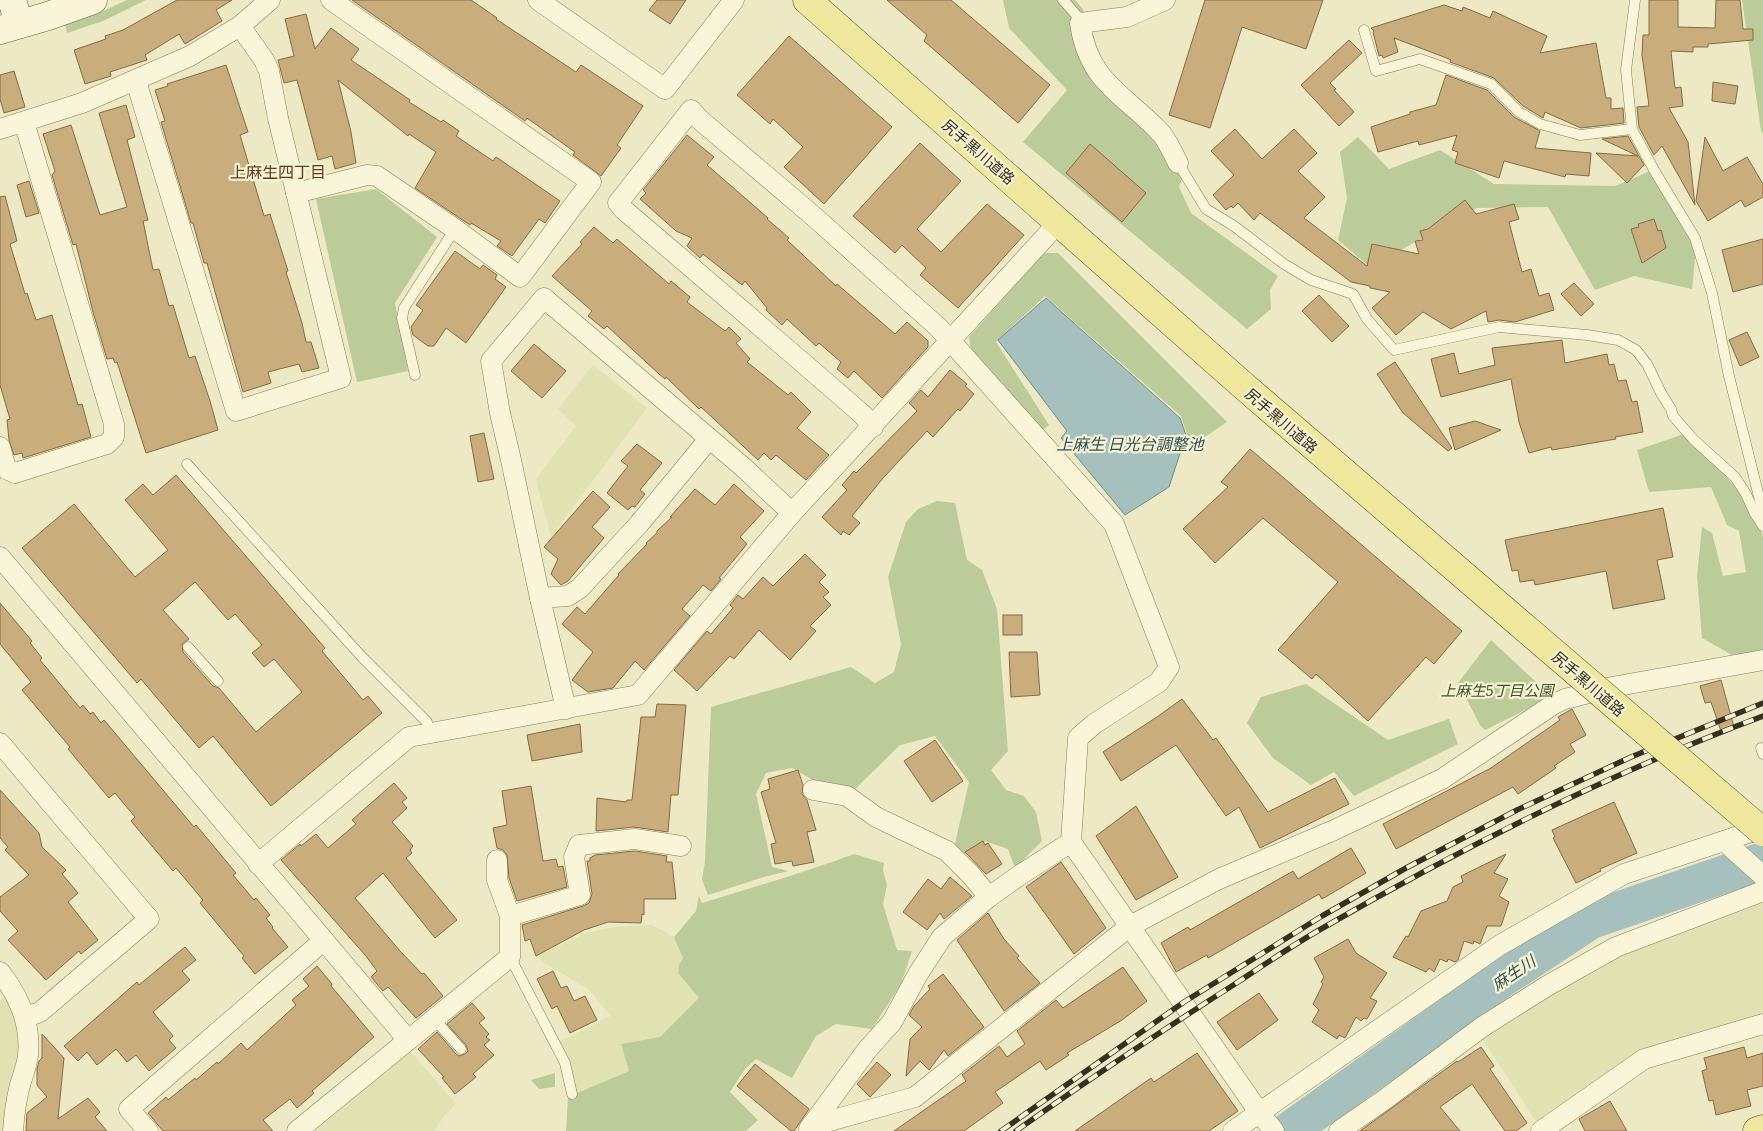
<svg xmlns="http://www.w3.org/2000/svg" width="1763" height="1131" viewBox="0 0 1763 1131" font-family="Literata,'Noto Sans JP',serif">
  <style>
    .farmland { fill: #e0e2b2 }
    .green { fill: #bbcb99 }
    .water { fill: #a6c0be; stroke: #6d8e8d }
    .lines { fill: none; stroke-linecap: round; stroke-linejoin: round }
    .river { stroke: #a6c0be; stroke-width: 38 }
    .building { fill: #caad7c; stroke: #866b42; fill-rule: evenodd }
    .lane-casing { stroke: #877c5b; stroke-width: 11 }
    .street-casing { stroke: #877c5b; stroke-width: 21 }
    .secondary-casing { stroke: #695d3f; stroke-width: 29 }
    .primary-casing { stroke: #55492f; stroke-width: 29 }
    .lane { stroke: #f8f5d8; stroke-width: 10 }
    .street { stroke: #f8f5d8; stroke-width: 20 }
    .secondary { stroke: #f8f5d8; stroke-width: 28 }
    .primary { stroke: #efe79e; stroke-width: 28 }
    .rail-casing { stroke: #38301f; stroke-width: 5.5 }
    .rail { stroke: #f5f2d4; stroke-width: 4; stroke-dasharray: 11; stroke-linecap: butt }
    .primary-bridge-casing { stroke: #55492f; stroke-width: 29; stroke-linecap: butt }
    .primary-bridge { stroke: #efe79e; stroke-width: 28 }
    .labels { text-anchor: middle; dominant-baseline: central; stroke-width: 4.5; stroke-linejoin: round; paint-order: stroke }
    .street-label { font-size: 15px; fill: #38301f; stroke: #f5f2d4 }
    .park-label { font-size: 15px; font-style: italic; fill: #3f5426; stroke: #f5f2d4 }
    .neighbourhood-label { font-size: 16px; fill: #633c1f; stroke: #f5f2d4 }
    .water-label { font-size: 16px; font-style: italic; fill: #2f5157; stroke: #f5f2d4 }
  </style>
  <rect width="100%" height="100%" fill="#ede9c5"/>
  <g class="farmland">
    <polygon points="593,365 647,408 551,537 536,479 576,426 558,409"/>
    <polygon points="1763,896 1763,1016 1638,1052 1537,1123 1482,1038 1581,969"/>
    <polygon points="652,925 674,937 683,958 679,965 678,973 699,998 660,1037 621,1044 629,1071 568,1097 561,1069 567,1067 571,1063 559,1042 611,1016 589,990 542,961 538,956 586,933 613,927"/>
    <polygon points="8,996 20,1036 4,1131 0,1131 0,1000"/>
    <polygon points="410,1051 456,1104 444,1116 434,1131 315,1131"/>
  </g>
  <g class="green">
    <polygon points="127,0 146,0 103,21 67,33 65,24 99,13"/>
    <polygon points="1003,0 1075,0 1083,9 1107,75 1187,168 1179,187 1191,213 1278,276 1270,290 1271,309 1247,329 1023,142 1067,90 1009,28"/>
    <polygon points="1742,0 1763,0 1763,134 1761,130"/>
    <polygon points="1358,137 1389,169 1440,150 1494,184 1615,186 1653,170 1696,249 1692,289 1634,276 1595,290 1548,207 1477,208 1370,267 1338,240 1347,198 1340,152"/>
    <polygon points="376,189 437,237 395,303 408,371 357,382 316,199"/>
    <polygon points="1044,253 1058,253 1227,422 1183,452 1187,434 1181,416 1045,296 996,342 1049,425 1041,432 971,351 969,337"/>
    <polygon points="1693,431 1722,472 1756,510 1763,537 1763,651 1732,655 1702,638 1697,576 1702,527 1712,533 1723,576 1746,572 1739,531 1727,525 1711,487 1649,492 1637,450"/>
    <polygon points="937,501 955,503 967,560 982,570 997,609 1008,751 991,770 1006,790 1024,796 1036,812 1042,841 1015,868 1008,849 985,841 965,854 955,844 969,782 935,736 900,745 852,792 820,784 792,768 766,773 756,794 772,867 788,871 764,877 708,895 702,880 705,861 711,707 851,667 875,683 894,672 901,644 888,577 906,522 918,509"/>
    <polygon points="1491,640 1552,697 1485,730 1480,725 1458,683"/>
    <polygon points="1306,684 1388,740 1449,719 1458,744 1354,796 1334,772 1311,785 1273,758 1247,723 1261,697"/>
    <path d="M 854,854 L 884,863 L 883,870 L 887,885 L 883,904 L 897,950 L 912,951 L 901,984 L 872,1029 L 836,1024 L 816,1036 L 792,1078 L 756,1059 L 745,1069 L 730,1092 L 758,1120 L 746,1131 L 566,1131 L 568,1097 L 629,1071 L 621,1044 L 660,1037 L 699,998 L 678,973 L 679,965 L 683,958 L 674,937 L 696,911 L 699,896 L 702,903 C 753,887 804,873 854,854 Z"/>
    <polygon points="555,1073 555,1087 539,1089 531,1080"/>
  </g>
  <polygon class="water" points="1046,298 1180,418 1186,435 1169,487 1125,515 1061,438 1067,431 998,340"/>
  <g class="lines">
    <polyline class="river" points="1289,1131 1500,980 1591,920 1763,861"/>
  </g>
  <g class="building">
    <polygon points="177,0 232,0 216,10 222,21 185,44 179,34 145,55 147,60 110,72 111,76 85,84 74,50 106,39 105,36 123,30"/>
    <polygon points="352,0 471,0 497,18 496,19 576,72 581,65 643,106 617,145 621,148 601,176 573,155 575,152 527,118 525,121"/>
    <polygon points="657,0 686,0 670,24 649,10"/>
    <polygon points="887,0 951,0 1050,85 1018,123 924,41 927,35"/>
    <polygon points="1205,0 1323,0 1306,49 1242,27 1210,128 1169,115"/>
    <polygon points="1649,0 1678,0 1678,27 1715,28 1716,0 1740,0 1743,29 1753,29 1753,40 1708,44 1708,47 1693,47 1693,52 1671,51 1675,88 1681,87 1683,106 1669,108 1688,142 1695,205 1662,146 1654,155 1639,127 1637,107 1649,106 1642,55 1643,35 1649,35"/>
    <polygon points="1444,5 1462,11 1463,7 1490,18 1493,11 1547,36 1540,53 1596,43 1606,98 1611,98 1611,109 1623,108 1624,123 1581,128 1545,112 1543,118 1523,106 1494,78 1450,62 1451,60 1444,57 1394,38 1398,52 1383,58 1382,55 1379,56 1373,32 1374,31 1371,28"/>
    <polygon points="306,14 315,49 331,28 359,49 351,60 410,100 409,102 441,122 443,120 459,131 456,136 493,161 496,157 560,201 545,223 539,219 512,256 497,246 501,241 471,223 470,225 415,188 436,152 409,134 408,136 338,80 351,132 356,163 335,169 332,156 318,160 297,80 284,83 278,60 294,56 285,19"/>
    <polygon points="789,36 892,127 824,204 784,167 803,147 773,119 770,124 737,95"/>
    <polygon points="1349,40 1362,53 1330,83 1336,89 1334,90 1354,112 1339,126 1301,85"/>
    <polygon points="226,65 248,132 240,135 264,216 270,214 288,271 286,272 302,323 306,342 311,342 319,368 302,372 299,364 268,372 271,383 243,392 207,263 204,263 193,223 191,223 161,122 165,121 155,90 168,86 167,84"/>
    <polygon points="14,71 25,107 4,113 0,99 0,75"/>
    <polygon points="1446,75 1487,90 1514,117 1540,131 1535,148 1591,153 1589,176 1566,174 1565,177 1504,161 1499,178 1455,163 1458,152 1452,150 1457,135 1419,145 1418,141 1378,152 1371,127 1410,114 1410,112 1436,105"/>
    <polygon points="1713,82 1738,86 1735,104 1712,101"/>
    <polygon points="126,105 135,137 127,140 148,220 143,221 153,270 159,269 169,306 173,305 189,358 195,356 210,401 218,430 146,453 117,362 115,363 113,358 107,359 93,312 76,244 73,245 52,175 55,171 43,134 71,125 100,215 127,207 99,113"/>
    <polygon points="1235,129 1262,159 1294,129 1317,153 1298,171 1325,197 1304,218 1367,266 1372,244 1419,254 1415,241 1423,240 1420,231 1428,229 1465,200 1476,214 1514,204 1519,219 1509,222 1522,272 1531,269 1539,296 1549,293 1554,310 1515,322 1499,320 1488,322 1486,311 1451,329 1423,312 1396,335 1372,308 1390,292 1370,288 1370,286 1351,282 1260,213 1254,220 1238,203 1233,208 1231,206 1226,210 1213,195 1234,175 1211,151"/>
    <polygon points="687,135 714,157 707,165 768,218 767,219 789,238 787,240 836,286 837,284 895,334 907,322 928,341 928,347 882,398 854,371 848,378 837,369 841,362 819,343 816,346 787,319 782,325 766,310 767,308 745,281 742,285 703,254 700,258 687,246 692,238 676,231 640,199 646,193 643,190"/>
    <polygon points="1628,136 1644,165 1627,183 1596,153 1638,156 1602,139"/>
    <polygon points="1705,137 1723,171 1747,157 1763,184 1763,197 1745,207 1741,200 1708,221 1696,201"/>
    <polygon points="920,143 961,181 917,229 941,252 987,204 1024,235 958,308 920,275 926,268 902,245 895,253 853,216"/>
    <polygon points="1090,144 1146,193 1122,222 1066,173"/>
    <polygon points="29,181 39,213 26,217 17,185"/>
    <polygon points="5,196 17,241 10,244 25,294 27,293 36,320 52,315 78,405 82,404 91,437 23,458 22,453 14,455 9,440 7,420 10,419 0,385 0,197"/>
    <polygon points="1654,219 1658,231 1661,230 1666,248 1642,263 1631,229 1639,227 1638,224"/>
    <polygon points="594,227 613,243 617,239 669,284 671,281 690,297 687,302 725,331 729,327 741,339 736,343 750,359 747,362 788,395 791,392 811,412 797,428 829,455 806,480 776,455 771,460 764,453 758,460 701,407 699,409 666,377 665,379 659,374 607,326 604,329 588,316 592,311 552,276 582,244 580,242"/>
    <polygon points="1763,239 1763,284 1733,292 1722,250"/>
    <polygon points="455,251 480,269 483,265 497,275 495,279 506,287 466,343 446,328 434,346 428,346 413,335 411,327 423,310 416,305"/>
    <polygon points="1574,283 1594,304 1581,316 1561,294"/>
    <polygon points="1319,295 1349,326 1332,342 1302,311"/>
    <polygon points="1747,332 1759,357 1740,366 1729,340"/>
    <polygon points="1562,340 1565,363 1607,354 1609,365 1614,364 1618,381 1626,380 1632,402 1637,401 1643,432 1615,437 1616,439 1552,450 1551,447 1529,453 1519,422 1511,379 1441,397 1431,359 1454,353 1459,374 1495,365 1492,348"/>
    <polygon points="534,344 566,371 542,398 511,371"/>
    <polygon points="1395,362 1452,448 1448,451 1403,413 1377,374"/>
    <polygon points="950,370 967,384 965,386 974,394 960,411 958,409 933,437 927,431 884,477 852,516 860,523 849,535 843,531 841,535 822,517 847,490 842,485 854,471 856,473 917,411 909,403 921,390 928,397"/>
    <polygon points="1475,421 1501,430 1455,450 1449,428"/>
    <polygon points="484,433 494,479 478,482 470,436"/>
    <polygon points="637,444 662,463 640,490 645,494 635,507 632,506 628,510 607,493 628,466 621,461"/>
    <polygon points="1250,449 1462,631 1434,664 1426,657 1368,721 1316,674 1312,679 1278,650 1338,582 1263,518 1215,563 1183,529 1228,487 1221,482"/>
    <path d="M 176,475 L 325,648 L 322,651 L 363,700 L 368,696 L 382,713 L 271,806 L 213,736 L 199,748 L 141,679 L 137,683 L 22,548 L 74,504 L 135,577 L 168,550 L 125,500 L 143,484 L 153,495 ZM 195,582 L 228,620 L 235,614 L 262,645 L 252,653 L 264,667 L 274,659 L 302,692 L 256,732 L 219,688 L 213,686 L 183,652 L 182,644 L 189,639 L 163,610 Z"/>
    <polygon points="734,484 764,511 740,537 747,544 719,578 721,579 711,591 703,585 682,609 690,616 644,670 635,661 613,688 588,692 572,680 593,652 562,624 577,607 585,614 619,575 618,574 647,544 646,543 657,533 657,531 672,517 670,517 695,489 715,505"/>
    <polygon points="593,491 610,507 592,527 604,538 568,581 561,585 551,574 558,559 544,547"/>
    <polygon points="1663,508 1673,557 1657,560 1665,599 1613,609 1606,571 1535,585 1534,580 1520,582 1518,570 1512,571 1505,540"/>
    <polygon points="805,554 826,575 819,582 829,592 823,597 831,605 810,626 816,631 790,660 759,630 734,659 730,656 697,691 674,670 707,631 711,634 733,608 730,605 738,595 743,599 763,577 773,586"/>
    <polygon points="0,603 32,641 30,643 42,658 40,660 80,708 83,705 90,714 93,712 101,723 104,720 194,827 196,825 236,873 233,875 254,900 256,898 270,915 266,918 273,927 272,928 288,947 255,974 242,958 244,956 200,903 203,900 176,868 173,871 131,821 135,817 115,793 109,798 68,749 70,747 22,690 31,682 0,644"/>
    <rect x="1003" y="615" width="19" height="20"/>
    <polygon points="1009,652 1037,652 1040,695 1011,697"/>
    <polygon points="1721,680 1734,727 1721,731 1711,702 1705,703 1700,686"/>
    <polygon points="1182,699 1213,740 1216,738 1268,812 1335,778 1349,804 1260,848 1239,807 1226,816 1176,745 1121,781 1103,752 1157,717"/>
    <polygon points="657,704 686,705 678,795 671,795 668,832 634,827 596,831 597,798 626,802 627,800 632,800 641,717 655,717"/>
    <polygon points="1572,709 1586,735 1570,744 1575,752 1554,766 1556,768 1518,794 1513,787 1396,849 1383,824 1491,768 1560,720 1558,717"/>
    <polygon points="580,724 582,752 532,761 527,735"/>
    <polygon points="935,740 963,781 932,802 904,761"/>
    <polygon points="798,770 803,785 802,794 807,800 816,830 807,832 814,862 793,866 792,861 775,864 771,844 776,843 761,792 770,789 768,779"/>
    <polygon points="394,783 407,798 402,802 407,808 392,822 413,846 410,850 412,853 406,858 457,920 435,938 383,873 355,898 400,951 422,974 424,973 443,996 416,1018 388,987 383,991 371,977 377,971 366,956 281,860 300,844 301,846 316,834 328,848 356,824 352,820"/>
    <polygon points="531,786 543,861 556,859 558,867 563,866 567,887 517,901 509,878 507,855 503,850 497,848 493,828 507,825 502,791"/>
    <polygon points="0,790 39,833 42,847 66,870 62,874 78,893 68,902 98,940 81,954 79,951 46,980 8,940 18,931 0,911 0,897 29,875 5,850 8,847 0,838"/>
    <polygon points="1614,802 1637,853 1600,869 1601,871 1576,883 1553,838 1555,837 1552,830"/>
    <polygon points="1136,806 1178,877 1136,900 1096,836"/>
    <polygon points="983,841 985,845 988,843 1002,864 986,874 965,852"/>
    <polygon points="1351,848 1366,873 1322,899 1319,894 1208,958 1207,955 1176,972 1161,943 1188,927 1190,930 1293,871 1298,879"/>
    <polygon points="635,851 667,856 666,862 672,862 676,899 644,899 644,915 642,914 641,923 608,922 584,930 536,956 530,939 525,941 522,925 583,906 589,903 592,894 587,861 590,861 590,858 595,855"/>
    <polygon points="1506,854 1494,873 1508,879 1499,896 1509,902 1501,926 1487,926 1480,944 1474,941 1473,944 1464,941 1458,960 1455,962 1448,959 1447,962 1440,959 1434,972 1429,968 1426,972 1393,957 1406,936 1408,937 1421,911 1447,901 1453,887 1463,882 1461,876"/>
    <polygon points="1061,862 1106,928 1074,954 1026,887"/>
    <polygon points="950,877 972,896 944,919 940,913 927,930 903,912 928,879 941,889"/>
    <polygon points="988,913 1004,939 1019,956 1017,958 1040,983 1004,1011 957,940"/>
    <polygon points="1348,939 1356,953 1387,973 1370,998 1377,1001 1367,1019 1364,1018 1361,1021 1356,1017 1345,1038 1339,1035 1337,1039 1312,1022 1319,1010 1313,1004 1323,984 1321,982 1324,977 1314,958"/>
    <polygon points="185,947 196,960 182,971 190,980 153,1012 173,1036 169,1040 176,1048 149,1071 136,1055 127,1062 116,1049 97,1065 87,1052 78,1061 64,1046 137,982 139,985"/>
    <polygon points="317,966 332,984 331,986 374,1037 312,1091 314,1093 297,1108 290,1099 263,1120 273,1131 163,1131 148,1113 166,1097 168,1100 195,1078 196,1080 217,1062 218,1064 241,1043 247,1050 296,1005 292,1000 309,986 303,979"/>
    <polygon points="1123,967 1147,1001 1122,1020 1067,1053 1069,1055 1046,1070 1040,1061 995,1092 1003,1103 964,1131 894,1131 966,1081 962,1075 999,1046 1007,1057 1025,1044 1017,1031 1056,1000 1063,1008"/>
    <polygon points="553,971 561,988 567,986 574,1001 585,996 597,1020 570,1033 557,1006 552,1009 537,979"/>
    <polygon points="943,974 984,1027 948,1056 944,1050 929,1070 920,1061 906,1076 910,1039 922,1027 909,1015 914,1006 930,989 928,986"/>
    <polygon points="1259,993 1278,1020 1237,1050 1217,1022"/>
    <polygon points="472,1003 485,1018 479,1023 489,1034 486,1037 490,1040 484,1045 494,1055 473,1074 476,1077 455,1094 442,1078 444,1077 418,1049 437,1032 456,1054 459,1056 465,1054 468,1051 466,1045 447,1024"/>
    <polygon points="42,1034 64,1058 58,1119 88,1098 100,1112 95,1117 107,1131 26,1131 27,1113 47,1097 37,1085 37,1069 39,1061 42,1058"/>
    <polygon points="1481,1047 1494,1066 1490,1069 1527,1123 1516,1131 1505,1131 1472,1084 1440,1107 1460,1131 1360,1131 1457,1061 1458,1062"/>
    <polygon points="1744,1047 1747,1058 1763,1053 1763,1086 1747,1090 1751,1106 1716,1115 1713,1100 1709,1101 1702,1071 1707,1069 1704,1058"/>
    <polygon points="1197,1053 1238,1111 1209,1131 1075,1131 1151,1078 1154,1082"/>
    <polygon points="877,1062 891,1075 870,1097 857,1084"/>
    <polygon points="755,1064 809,1109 794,1131 791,1131 737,1086"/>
    <polygon points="1610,1101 1627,1131 1585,1131 1579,1119"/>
  </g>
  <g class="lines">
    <g class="lane-casing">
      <g id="lane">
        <polyline points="1063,0 1078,17 1080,23"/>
        <polyline points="1635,0 1626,70 1632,129 1654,170 1695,238 1712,293 1729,376 1763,513"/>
        <polyline points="1364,30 1376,71 1420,59 1491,84 1519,112 1540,124 1580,135 1632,129"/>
        <polyline points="1178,163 1206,209 1234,226 1284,264 1311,280 1353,294 1367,319 1394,350 1499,327 1587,335 1618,340 1636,350 1647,364 1661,393 1671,409 1673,416 1694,440 1735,477 1746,494 1754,512 1763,526"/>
        <polyline points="415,375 402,318 404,308 455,229"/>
        <polyline points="187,464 362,657 427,722 428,732"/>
        <polyline points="188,647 218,681"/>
        <polyline points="1761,748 1763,754"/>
        <polyline points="510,957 565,1063 572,1094"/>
        <polyline points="435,1020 461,1049"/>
      </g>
    </g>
    <g class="street-casing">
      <g id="street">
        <polyline points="538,0 665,89 734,0"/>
        <path d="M 1165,0 L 1127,17 L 1080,23 C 1088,81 1122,93 1158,130 C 1167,138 1172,152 1178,163"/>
        <polyline points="136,81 236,411 341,378 278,118 269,71 264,60 240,26"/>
        <polyline points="0,129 82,103 190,56 240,26 270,0"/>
        <polyline points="296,193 367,175 377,176 455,229 520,277 591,182 331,0"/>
        <path d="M 873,427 L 863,415 C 784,346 704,278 624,210 L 618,203 L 691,110 L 699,119 L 811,214 L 938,327 L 1114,524 L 1169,667 L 1159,682 L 1094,724 L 1078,738 L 1071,842 L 1259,1112 L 1274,1131"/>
        <polyline points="0,447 6,469 15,473 107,444 114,437 114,424 24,122"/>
        <polyline points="0,557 408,1040"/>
        <polyline points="540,598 568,596 580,588 639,524 709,439"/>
        <polyline points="566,709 540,598 511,460 500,413 491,361 544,298 743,467 792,513"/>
        <polyline points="0,743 149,919 40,1012 26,1017"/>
        <polyline points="813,790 847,796 876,817 947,851 971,875 989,897"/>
        <polyline points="1724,841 1763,876"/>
        <polyline points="258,864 409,737 638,695 792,513 1059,222"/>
        <polyline points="510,916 580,895 574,857 579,845 635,839 681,846"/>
        <path d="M 0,972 C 19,996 31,1024 28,1055 C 27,1066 22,1077 19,1089 C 16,1102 14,1117 13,1131"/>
        <polyline points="814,1124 826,1122 915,1097 1130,926 1219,879 1332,831 1442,779 1554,704 1565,699 1612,687 1763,660"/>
        <polyline points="809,1129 867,1050 892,1022 918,974 942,937 989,897 1020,875 1071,842"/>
        <polyline points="148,1131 129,1109 323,941"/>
        <polyline points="297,1131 510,957 510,916 497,880 497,860"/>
        <polyline points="1233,1131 1500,945 1624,874 1763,828"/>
        <polyline points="1339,1131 1384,1100 1482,1027 1547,986 1616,947 1763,891"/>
        <polyline points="1541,1131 1644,1059 1763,1024"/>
      </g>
    </g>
    <g class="secondary-casing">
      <g id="secondary">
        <polyline points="12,0 19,24"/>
        <polyline points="0,30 48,16 93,0"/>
      </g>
    </g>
    <g class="primary-casing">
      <g id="primary">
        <polyline points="807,0 1246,388 1525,628"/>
        <polyline points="1757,1131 1763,1129"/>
      </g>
    </g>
    <use href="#lane" class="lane"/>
    <use href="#street" class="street"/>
    <use href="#secondary" class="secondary"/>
    <use href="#primary" class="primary"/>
    <g class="rail-casing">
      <g id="rail">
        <polyline points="1001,1131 1184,1002 1322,916 1406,868 1517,810 1631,757 1763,703"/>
        <path d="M 1016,1131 C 1089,1079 1163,1030 1238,982 C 1265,964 1293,945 1321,929 C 1463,847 1610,773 1763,716"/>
      </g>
    </g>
    <use href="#rail" class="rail"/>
    <g class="primary-bridge-casing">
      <polyline id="primary-bridge" points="1525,628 1763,832"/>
    </g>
    <use href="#primary-bridge" class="primary-bridge"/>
  </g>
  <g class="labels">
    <g class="street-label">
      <text transform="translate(979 151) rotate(41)">尻手黒川道路</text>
      <text transform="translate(1282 420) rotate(41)">尻手黒川道路</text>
      <text transform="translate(1589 683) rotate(41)">尻手黒川道路</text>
    </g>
    <g class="park-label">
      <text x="1497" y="689">上麻生5丁目公園</text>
    </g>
    <g class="neighbourhood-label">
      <text x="278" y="171">上麻生四丁目</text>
    </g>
    <g class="water-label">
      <text x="1130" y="443">上麻生 日光台調整池</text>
      <text transform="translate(1513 972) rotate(-34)">麻生川</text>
    </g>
  </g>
</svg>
